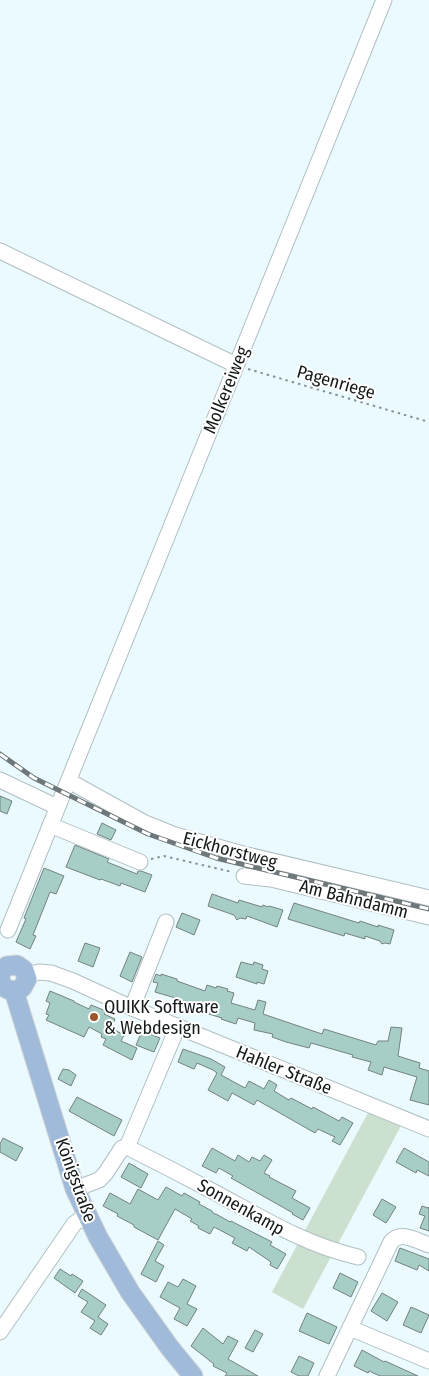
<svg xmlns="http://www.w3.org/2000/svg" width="429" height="1376" viewBox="0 0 429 1376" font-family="'Fira Sans Condensed',sans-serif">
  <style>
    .green { fill: #cce0cf }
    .building { fill: #a6cec7; stroke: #74827f }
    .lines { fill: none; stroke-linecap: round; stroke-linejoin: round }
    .minor-casing { stroke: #b1bfc3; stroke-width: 17 }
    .major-casing { stroke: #d5d6d6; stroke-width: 21 }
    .path { stroke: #879295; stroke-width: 2; stroke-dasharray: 2.5 4; stroke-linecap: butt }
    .minor { stroke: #fff; stroke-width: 15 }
    .major { stroke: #9fbbd9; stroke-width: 19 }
    .rail-casing { stroke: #6e7779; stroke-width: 5 }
    .rail { stroke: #fff; stroke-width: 3; stroke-dasharray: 9; stroke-linecap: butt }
    .poi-dot { fill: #9c562c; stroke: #fff; stroke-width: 2 }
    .labels { text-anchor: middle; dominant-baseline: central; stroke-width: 4; stroke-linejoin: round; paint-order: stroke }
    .street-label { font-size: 18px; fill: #14191a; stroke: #fff }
    .poi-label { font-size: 18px; fill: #14191a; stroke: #fff; text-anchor: start }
  </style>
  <rect width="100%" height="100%" fill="#eafafe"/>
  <polygon class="green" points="370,1109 403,1122 303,1309 272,1292"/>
  <g class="building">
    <polygon points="0,796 12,801 7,814 0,811"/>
    <polygon points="102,823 116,830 111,840 97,834"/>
    <polygon points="75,845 109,859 107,862 137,874 138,871 141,871 152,875 145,892 121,883 120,886 101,879 100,880 66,867"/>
    <polygon points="44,868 64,876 56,894 50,892 33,935 36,936 30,949 16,942 26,919 24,918"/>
    <polygon points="212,894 238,903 239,900 262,907 263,905 268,907 269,906 283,910 277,927 247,916 246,919 240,918 237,920 234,915 208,906"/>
    <polygon points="294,903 359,923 360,921 378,927 378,925 394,930 390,944 385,943 382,944 380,941 365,936 365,939 345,933 344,936 288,919"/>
    <polygon points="182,913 200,920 194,935 176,927"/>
    <polygon points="85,943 100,948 93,967 78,961"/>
    <polygon points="130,952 142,957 132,982 120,976"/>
    <polygon points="241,962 253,965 254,962 263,965 262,969 268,971 264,984 257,982 257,984 236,977"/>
    <polygon points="156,974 161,976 161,974 177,979 177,981 205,991 207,985 216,988 217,986 228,989 227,991 234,993 231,1003 255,1010 258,1000 266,1002 263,1014 322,1034 324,1029 376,1045 378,1041 388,1041 391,1027 402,1028 398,1056 420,1063 419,1068 429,1071 429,1105 410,1100 417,1077 384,1067 382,1075 368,1070 371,1062 352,1057 353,1055 311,1043 309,1048 286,1042 272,1037 273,1034 254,1030 255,1023 238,1018 236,1024 221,1019 222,1018 202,1012 202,1010 179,1001 179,999 155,992 158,983 153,982"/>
    <polygon points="50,991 74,1001 74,1002 89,1009 91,1005 106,1011 104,1014 115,1019 111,1028 124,1035 121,1041 137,1048 132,1060 103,1045 106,1039 101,1037 102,1034 89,1027 84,1037 46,1020 49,1015 46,1014 50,1003 46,1001"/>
    <polygon points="142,1031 160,1038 154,1052 136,1045"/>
    <polygon points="183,1049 211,1059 225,1067 221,1075 245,1088 249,1081 264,1089 269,1080 277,1085 274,1091 289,1100 291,1098 312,1109 313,1107 339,1121 342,1117 353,1123 340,1145 332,1141 335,1137 318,1129 315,1133 257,1100 254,1105 232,1093 228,1101 208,1090 217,1073 213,1070 197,1063 194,1069 178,1062"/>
    <polygon points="63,1069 69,1070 76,1075 71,1086 58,1079"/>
    <polygon points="77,1097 122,1120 114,1136 69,1111"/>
    <polygon points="3,1138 23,1148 16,1161 0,1152 0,1144"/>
    <polygon points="212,1148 235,1161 238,1155 249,1162 252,1157 260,1161 264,1155 272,1160 264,1173 270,1176 269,1177 296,1191 292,1198 310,1208 303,1220 292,1214 293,1213 231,1178 233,1176 219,1168 216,1173 202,1166"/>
    <polygon points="404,1148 429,1162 429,1176 417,1170 416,1173 396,1162"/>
    <polygon points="129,1163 148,1174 141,1188 121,1177"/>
    <polygon points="166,1187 182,1196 184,1193 200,1202 199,1204 212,1211 214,1214 216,1214 230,1222 231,1221 272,1242 270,1245 286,1254 279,1266 277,1269 270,1265 271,1262 249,1247 247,1251 232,1243 235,1238 214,1227 210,1234 198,1228 199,1226 190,1221 192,1219 175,1209 158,1240 134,1227 134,1225 117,1216 118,1214 103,1206 110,1193 130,1204 138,1189 158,1200"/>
    <polygon points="382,1199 396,1207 386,1223 373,1215"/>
    <polygon points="422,1206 428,1208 429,1207 429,1231 420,1228 425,1216 419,1214"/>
    <polygon points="158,1241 164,1245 155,1261 164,1266 156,1282 141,1274"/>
    <polygon points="400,1248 429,1259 429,1271 419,1265 417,1270 395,1261"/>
    <polygon points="60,1269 71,1276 72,1274 83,1281 75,1293 54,1278"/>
    <polygon points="340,1273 358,1282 351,1297 333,1288"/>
    <polygon points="183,1279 196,1286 187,1304 197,1309 187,1326 174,1319 180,1308 160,1297 168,1282 178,1287"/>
    <polygon points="82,1289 106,1305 98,1317 108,1324 101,1335 90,1328 95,1321 81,1312 88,1302 78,1296"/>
    <polygon points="382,1293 398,1302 387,1321 371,1311"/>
    <polygon points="411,1307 429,1315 421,1333 403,1325"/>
    <polygon points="307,1313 337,1327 329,1344 299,1331"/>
    <polygon points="203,1328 223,1344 228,1336 238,1341 228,1359 258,1376 225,1376 227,1373 213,1366 214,1364 191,1346"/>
    <polygon points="255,1330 263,1334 253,1352 245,1348"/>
    <polygon points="362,1350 384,1362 385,1361 418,1376 380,1376 369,1371 368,1373 354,1366"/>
    <polygon points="299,1356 314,1363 308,1376 299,1376 291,1372"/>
  </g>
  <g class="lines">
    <g class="minor-casing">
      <g id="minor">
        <polyline points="0,251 236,365"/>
        <polyline points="0,780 57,807"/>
        <polyline points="69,781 145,823 175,835 243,854 429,898"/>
        <polyline points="50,825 140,862"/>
        <polyline points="244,876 271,879 429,917"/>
        <polyline points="8,930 384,0"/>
        <polyline points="26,975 39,972 51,973 73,981 132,1008 429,1129"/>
        <polyline points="132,1008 166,922"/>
        <polyline points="127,1147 178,1026"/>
        <path d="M 75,1189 L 99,1180 L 105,1174 L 122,1148 L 127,1147 C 157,1162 186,1177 216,1193 C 264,1219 304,1244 358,1257"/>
        <polyline points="350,1328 429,1361"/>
        <polyline points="0,1332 74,1224 87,1214"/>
        <path d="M 327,1376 L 391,1242 C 401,1230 417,1241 429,1245"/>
      </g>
    </g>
    <g class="major-casing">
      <g id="major">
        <path d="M 0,976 L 1,972 L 7,966 L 17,965 L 24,970 L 27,979 L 22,988 L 14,991 C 6,990 1,986 0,978"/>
        <polyline points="14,991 75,1189 98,1237 130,1292 170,1348 193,1376"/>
      </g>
    </g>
    <g class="path">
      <polyline points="248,369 429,422"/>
      <polyline points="151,859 164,856 232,872"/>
    </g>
    <use href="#minor" class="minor"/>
    <use href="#major" class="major"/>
    <g class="rail-casing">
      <polyline id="rail" points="0,754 34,778 148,834 216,858 429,909"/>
    </g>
    <use href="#rail" class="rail"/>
  </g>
  <circle class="poi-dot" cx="94" cy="1017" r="5"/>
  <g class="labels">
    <g class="street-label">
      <text transform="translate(336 382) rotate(16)">Pagenriege</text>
      <text transform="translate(226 390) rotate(-68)">Molkereiweg</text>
      <text transform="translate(230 850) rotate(15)">Eickhorstweg</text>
      <text transform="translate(354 899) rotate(14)">Am Bahndamm</text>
      <text transform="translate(284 1070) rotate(22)">Hahler Straße</text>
      <text transform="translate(76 1180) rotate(70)">Königstraße</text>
      <text transform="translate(241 1207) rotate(29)">Sonnenkamp</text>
    </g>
    <g class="poi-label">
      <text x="104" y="1007">QUIKK Software<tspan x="104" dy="21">&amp; Webdesign</tspan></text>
    </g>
  </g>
</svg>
